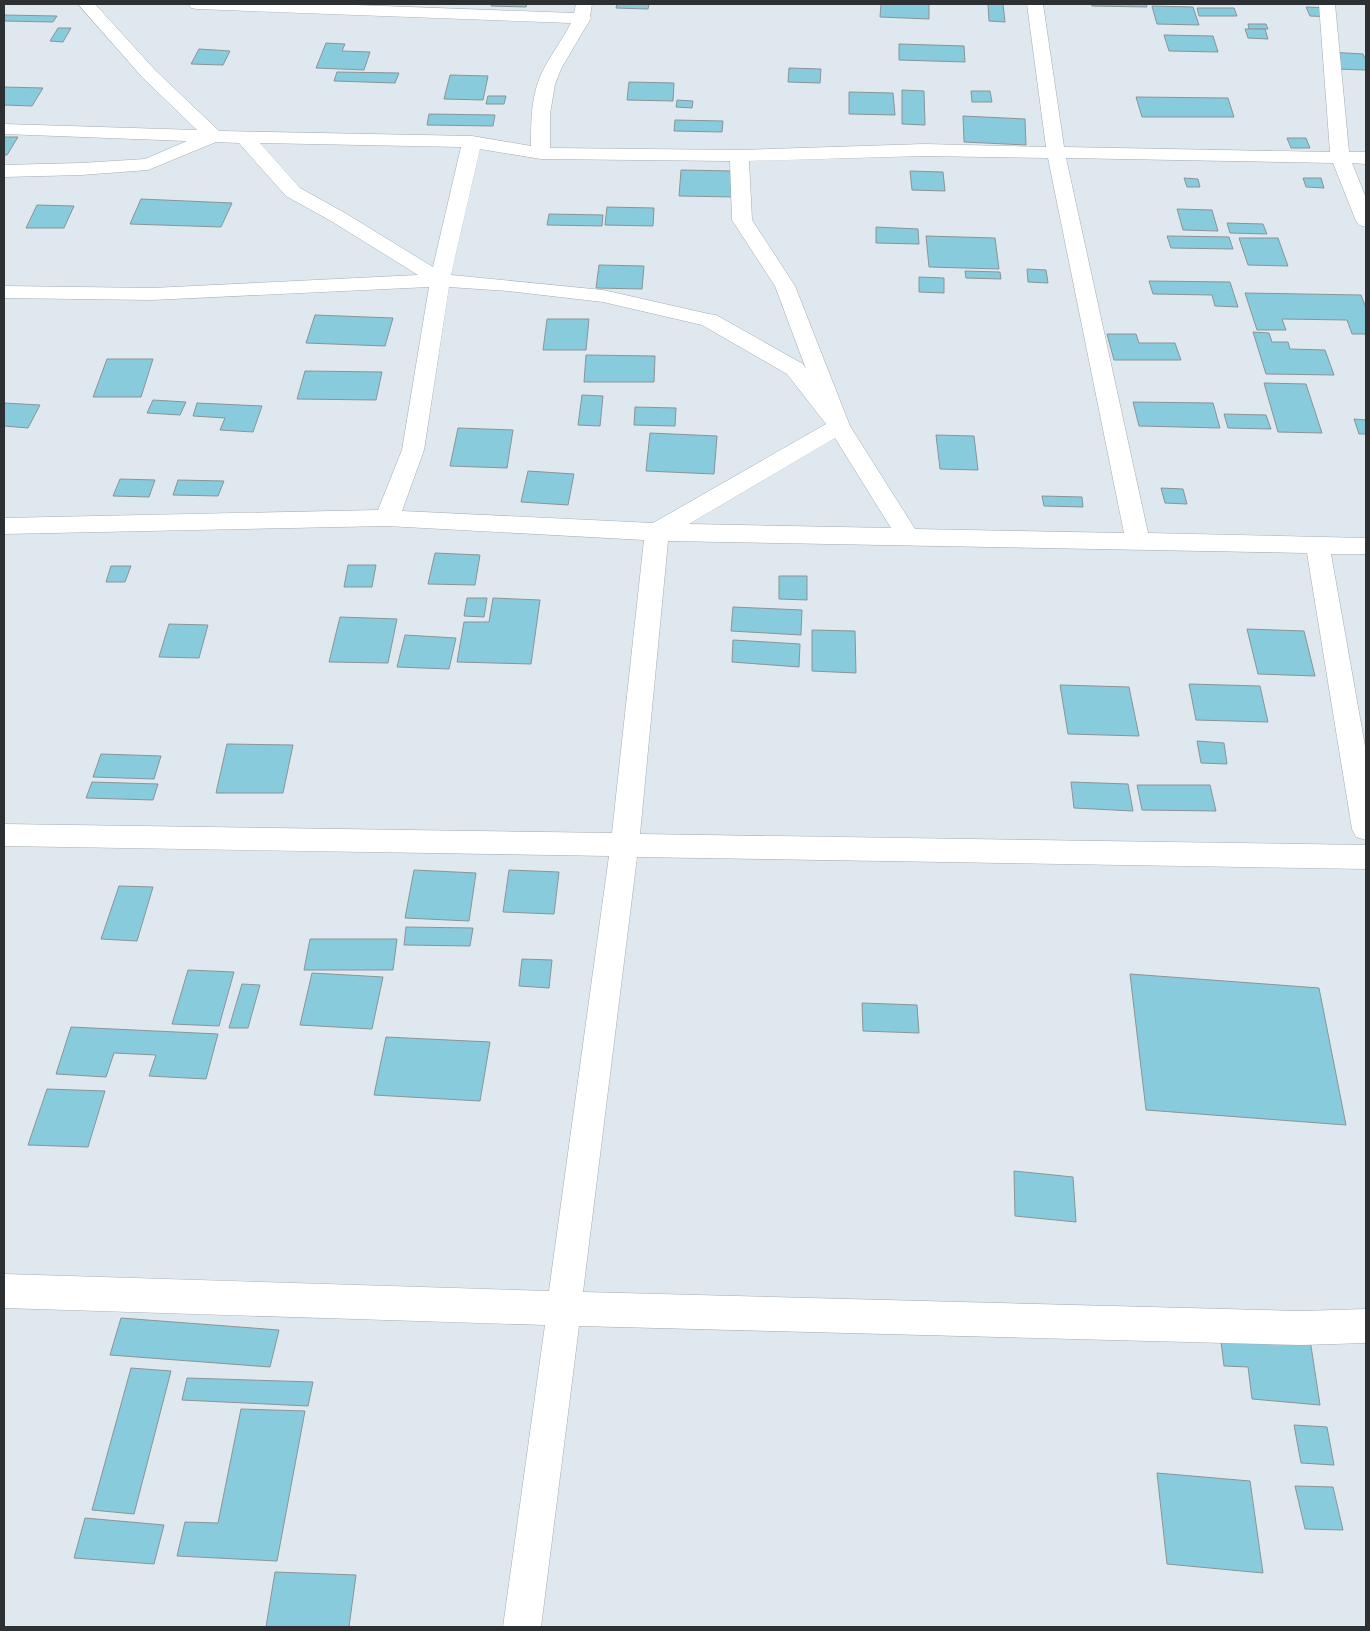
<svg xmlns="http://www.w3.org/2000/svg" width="1370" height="1631" viewBox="0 0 1370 1631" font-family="'Nunito Sans',sans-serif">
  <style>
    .building { fill: #88cbdd; stroke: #8a9497 }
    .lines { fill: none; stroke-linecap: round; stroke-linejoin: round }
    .street-casing { stroke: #a4acb2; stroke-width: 1 }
    .street { fill: #fff; fill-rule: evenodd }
  </style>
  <rect width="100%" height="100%" fill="#e0e8ef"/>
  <g class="building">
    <polygon points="492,4 527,4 526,7 491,6"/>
    <polygon points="617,4 649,4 648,9 616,8"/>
    <polygon points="881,4 929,4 929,19 880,17"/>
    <polygon points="988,4 1003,4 1005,22 989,21"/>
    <polygon points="1091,4 1146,4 1147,7 1092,6"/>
    <polygon points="1152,6 1193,7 1199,25 1157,24"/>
    <polygon points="1306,7 1330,8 1333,17 1310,16"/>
    <polygon points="1197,8 1234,8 1237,16 1199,16"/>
    <polygon points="4,15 57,16 53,22 4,21"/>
    <polygon points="1248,24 1266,24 1268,29 1249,29"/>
    <polygon points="58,28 71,28 63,42 50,41"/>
    <polygon points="1245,29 1265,29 1268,39 1248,38"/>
    <polygon points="1164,35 1213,36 1218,52 1169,51"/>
    <polygon points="326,43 345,44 342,51 370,52 364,70 316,68"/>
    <polygon points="899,44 964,46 965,62 899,60"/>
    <polygon points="199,49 230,51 223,65 191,64"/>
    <polygon points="1329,52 1363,54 1366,61 1366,70 1335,69"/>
    <polygon points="789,68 821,69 820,83 788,82"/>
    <polygon points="337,72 399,73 395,83 334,81"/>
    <polygon points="450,75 488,76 483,100 444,99"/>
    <polygon points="629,82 674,83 673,101 627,100"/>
    <polygon points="4,87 43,88 32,106 4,105"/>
    <polygon points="902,90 924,91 925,125 902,124"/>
    <polygon points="971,91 990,91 992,102 972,102"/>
    <polygon points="849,92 893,93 895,115 849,114"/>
    <polygon points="488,96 506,96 504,104 486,104"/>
    <polygon points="1136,97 1228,98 1234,117 1142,117"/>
    <polygon points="677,100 693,101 692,108 676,107"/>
    <polygon points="429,114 495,115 493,126 427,125"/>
    <polygon points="963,116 1025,119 1026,145 964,142"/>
    <polygon points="675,120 723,121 722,132 674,131"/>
    <polygon points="4,137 18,137 7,155 4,155"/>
    <polygon points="1287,138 1306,138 1310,148 1291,148"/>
    <polygon points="681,170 734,171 733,197 679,196"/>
    <polygon points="910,171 943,172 945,191 912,190"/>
    <polygon points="1184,178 1198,179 1200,187 1187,187"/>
    <polygon points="1303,178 1321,178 1324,188 1306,187"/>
    <polygon points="141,199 232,203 221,227 130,224"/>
    <polygon points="37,205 74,206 64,228 26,228"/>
    <polygon points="607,207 654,208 653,226 605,225"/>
    <polygon points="1177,209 1212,210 1218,231 1183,230"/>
    <polygon points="549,214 603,215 602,226 547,225"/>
    <polygon points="1227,223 1263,224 1267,234 1230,233"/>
    <polygon points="876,227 918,229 919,244 876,243"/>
    <polygon points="926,236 995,238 999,269 929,267"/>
    <polygon points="1167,236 1229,237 1233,249 1171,248"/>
    <polygon points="1239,238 1278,238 1288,266 1248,265"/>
    <polygon points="599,265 644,266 642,289 596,288"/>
    <polygon points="1027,269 1046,270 1048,283 1028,282"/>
    <polygon points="965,271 1000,272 1001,279 966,278"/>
    <polygon points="919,277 944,278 944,293 919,292"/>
    <polygon points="1149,281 1230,282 1238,307 1215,306 1212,295 1153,294"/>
    <polygon points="1245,293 1361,295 1366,308 1366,334 1352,334 1347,320 1282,319 1286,330 1257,330"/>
    <polygon points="315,315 393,318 385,346 306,343"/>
    <polygon points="547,319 589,319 586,350 543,350"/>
    <polygon points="1253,332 1269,333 1272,342 1288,342 1290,349 1325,350 1334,375 1266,374"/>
    <polygon points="1107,334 1136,334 1139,343 1175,343 1181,360 1114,360"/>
    <polygon points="586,355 655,356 654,382 584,382"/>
    <polygon points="107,359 153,359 141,397 93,397"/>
    <polygon points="305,371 382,372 376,400 297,399"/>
    <polygon points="1264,383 1306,384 1322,433 1278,432"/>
    <polygon points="582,395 603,396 600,426 578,425"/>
    <polygon points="153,400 186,402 180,415 147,413"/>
    <polygon points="1133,402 1213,403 1220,428 1139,426"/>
    <polygon points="4,403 40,405 28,428 4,426"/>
    <polygon points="197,403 262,406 253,432 220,430 225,418 193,416"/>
    <polygon points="635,407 676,408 675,426 634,425"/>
    <polygon points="1224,414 1266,415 1271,429 1228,428"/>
    <polygon points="1354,419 1366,420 1366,434 1359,434"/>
    <polygon points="458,428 513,430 507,468 450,466"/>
    <polygon points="650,433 717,436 714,474 646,471"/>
    <polygon points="936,435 974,436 978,470 940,469"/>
    <polygon points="528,471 574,474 568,505 521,502"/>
    <polygon points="120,479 155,480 149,497 113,496"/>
    <polygon points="178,480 224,481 218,496 173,495"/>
    <polygon points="1161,488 1183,489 1187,504 1165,503"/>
    <polygon points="1042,496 1082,497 1083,507 1044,506"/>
    <polygon points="435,553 480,555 475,585 428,584"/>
    <polygon points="348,565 376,565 372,587 344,587"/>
    <polygon points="111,566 131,566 125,582 106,582"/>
    <polygon points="779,576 807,576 807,600 779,599"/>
    <polygon points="467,598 487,598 484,617 464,616"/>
    <polygon points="493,598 540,600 531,664 457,662 464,622 489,622"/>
    <polygon points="733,607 802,610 801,635 731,631"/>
    <polygon points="340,617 397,619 388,663 329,662"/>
    <polygon points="169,624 208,625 199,658 159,657"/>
    <polygon points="1247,629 1304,631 1315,676 1258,674"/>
    <polygon points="812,630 855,631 856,673 812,671"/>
    <polygon points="405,635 456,638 449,669 397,667"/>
    <polygon points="733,640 800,644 799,667 732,662"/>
    <polygon points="1189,684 1260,686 1268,722 1196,720"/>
    <polygon points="1060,685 1129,687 1139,736 1068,734"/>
    <polygon points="1197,741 1224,743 1227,764 1201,763"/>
    <polygon points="227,744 293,745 283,793 216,793"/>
    <polygon points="101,754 161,756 154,779 93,777"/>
    <polygon points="92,782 158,784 153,800 86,798"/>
    <polygon points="1071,782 1128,784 1133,811 1074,808"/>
    <polygon points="1137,785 1210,785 1216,811 1142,810"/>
    <polygon points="414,870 476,873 469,921 405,918"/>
    <polygon points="509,870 559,872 554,914 503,912"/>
    <polygon points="119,886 153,887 137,941 101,939"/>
    <polygon points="406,927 473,928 470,946 404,945"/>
    <polygon points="310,939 397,939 393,970 304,970"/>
    <polygon points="522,959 552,960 549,988 519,986"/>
    <polygon points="188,970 234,972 219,1026 172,1024"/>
    <polygon points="312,973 383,977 372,1029 300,1025"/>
    <polygon points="1130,974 1319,988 1346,1125 1146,1110"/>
    <polygon points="242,984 260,985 248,1028 229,1028"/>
    <polygon points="862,1003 917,1005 919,1033 863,1031"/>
    <polygon points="71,1027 218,1034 206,1079 149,1076 156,1055 114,1053 106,1077 56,1074"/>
    <polygon points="386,1037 490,1042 480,1101 374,1095"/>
    <polygon points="47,1089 105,1091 88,1147 28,1145"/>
    <polygon points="1014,1171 1073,1177 1076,1222 1015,1216"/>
    <polygon points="121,1318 279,1330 270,1367 110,1355"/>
    <polygon points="1219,1326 1309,1333 1320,1405 1252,1399 1248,1367 1224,1366"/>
    <polygon points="131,1368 171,1371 134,1514 92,1510"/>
    <polygon points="187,1378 313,1382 308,1406 182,1400"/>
    <polygon points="241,1409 305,1411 277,1561 177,1556 185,1522 218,1523"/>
    <polygon points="1294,1425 1327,1427 1334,1465 1301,1463"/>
    <polygon points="1157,1473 1250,1481 1263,1573 1167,1564"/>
    <polygon points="1295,1486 1333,1487 1343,1530 1305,1529"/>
    <polygon points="85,1518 164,1525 154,1564 74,1558"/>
    <polygon points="275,1572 356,1575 349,1627 266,1627"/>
  </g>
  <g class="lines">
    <g class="street-casing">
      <path id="street" d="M 78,4 L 95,4 L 155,70 L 219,131 L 472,136 L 531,146 C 531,123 531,98 540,77 C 548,58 562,41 571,23 L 197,9 L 191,8 L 189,4 L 328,4 L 574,13 L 576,4 L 592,4 L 590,16 L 591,18 L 562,67 L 555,84 L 550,114 L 550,148 L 739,150 L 924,144 L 1046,147 L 1027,4 L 1043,4 L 1064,147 L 1330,152 L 1319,4 L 1335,4 L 1349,152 L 1366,152 L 1366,164 L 1352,163 L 1366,198 L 1366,227 L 1359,225 L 1356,221 L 1333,163 L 1066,158 L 1148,533 L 1366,538 L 1366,554 L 1331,554 L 1366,752 L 1366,840 L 1356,837 L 1352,829 L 1307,553 L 668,541 L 640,834 L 1366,845 L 1366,869 L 637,857 L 583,1292 L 1301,1311 L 1366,1309 L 1366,1343 L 1301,1345 L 579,1326 L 541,1627 L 503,1627 L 545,1325 L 4,1308 L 4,1274 L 549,1291 L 609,856 L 4,846 L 4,824 L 612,833 L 644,540 L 387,526 L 4,534 L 4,518 L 378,510 L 402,450 L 429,287 L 152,300 L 4,298 L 4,286 L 152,288 L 418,275 L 331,221 L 286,196 L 239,143 L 216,142 L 148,170 L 81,175 L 4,177 L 4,165 L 81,163 L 145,159 L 187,141 L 4,134 L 4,124 L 197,130 L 143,78 ZM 260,143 L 461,147 L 433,267 L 345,213 L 300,188 ZM 480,149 L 541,159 L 730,161 L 732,220 L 775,286 L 806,369 L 803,364 L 716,315 L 709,314 L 603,290 L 451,275 ZM 924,156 L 1048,158 L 1124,533 L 915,529 L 850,426 L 795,286 L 752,220 L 749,161 ZM 449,287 L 508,291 L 603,302 L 702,325 L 787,374 L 826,424 L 653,523 L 402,511 L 424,450 ZM 835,438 L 891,528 L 689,524 Z"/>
    </g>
    <use href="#street" class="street"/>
  </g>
  <rect width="1370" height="1631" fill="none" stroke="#2d3033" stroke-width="10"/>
</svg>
